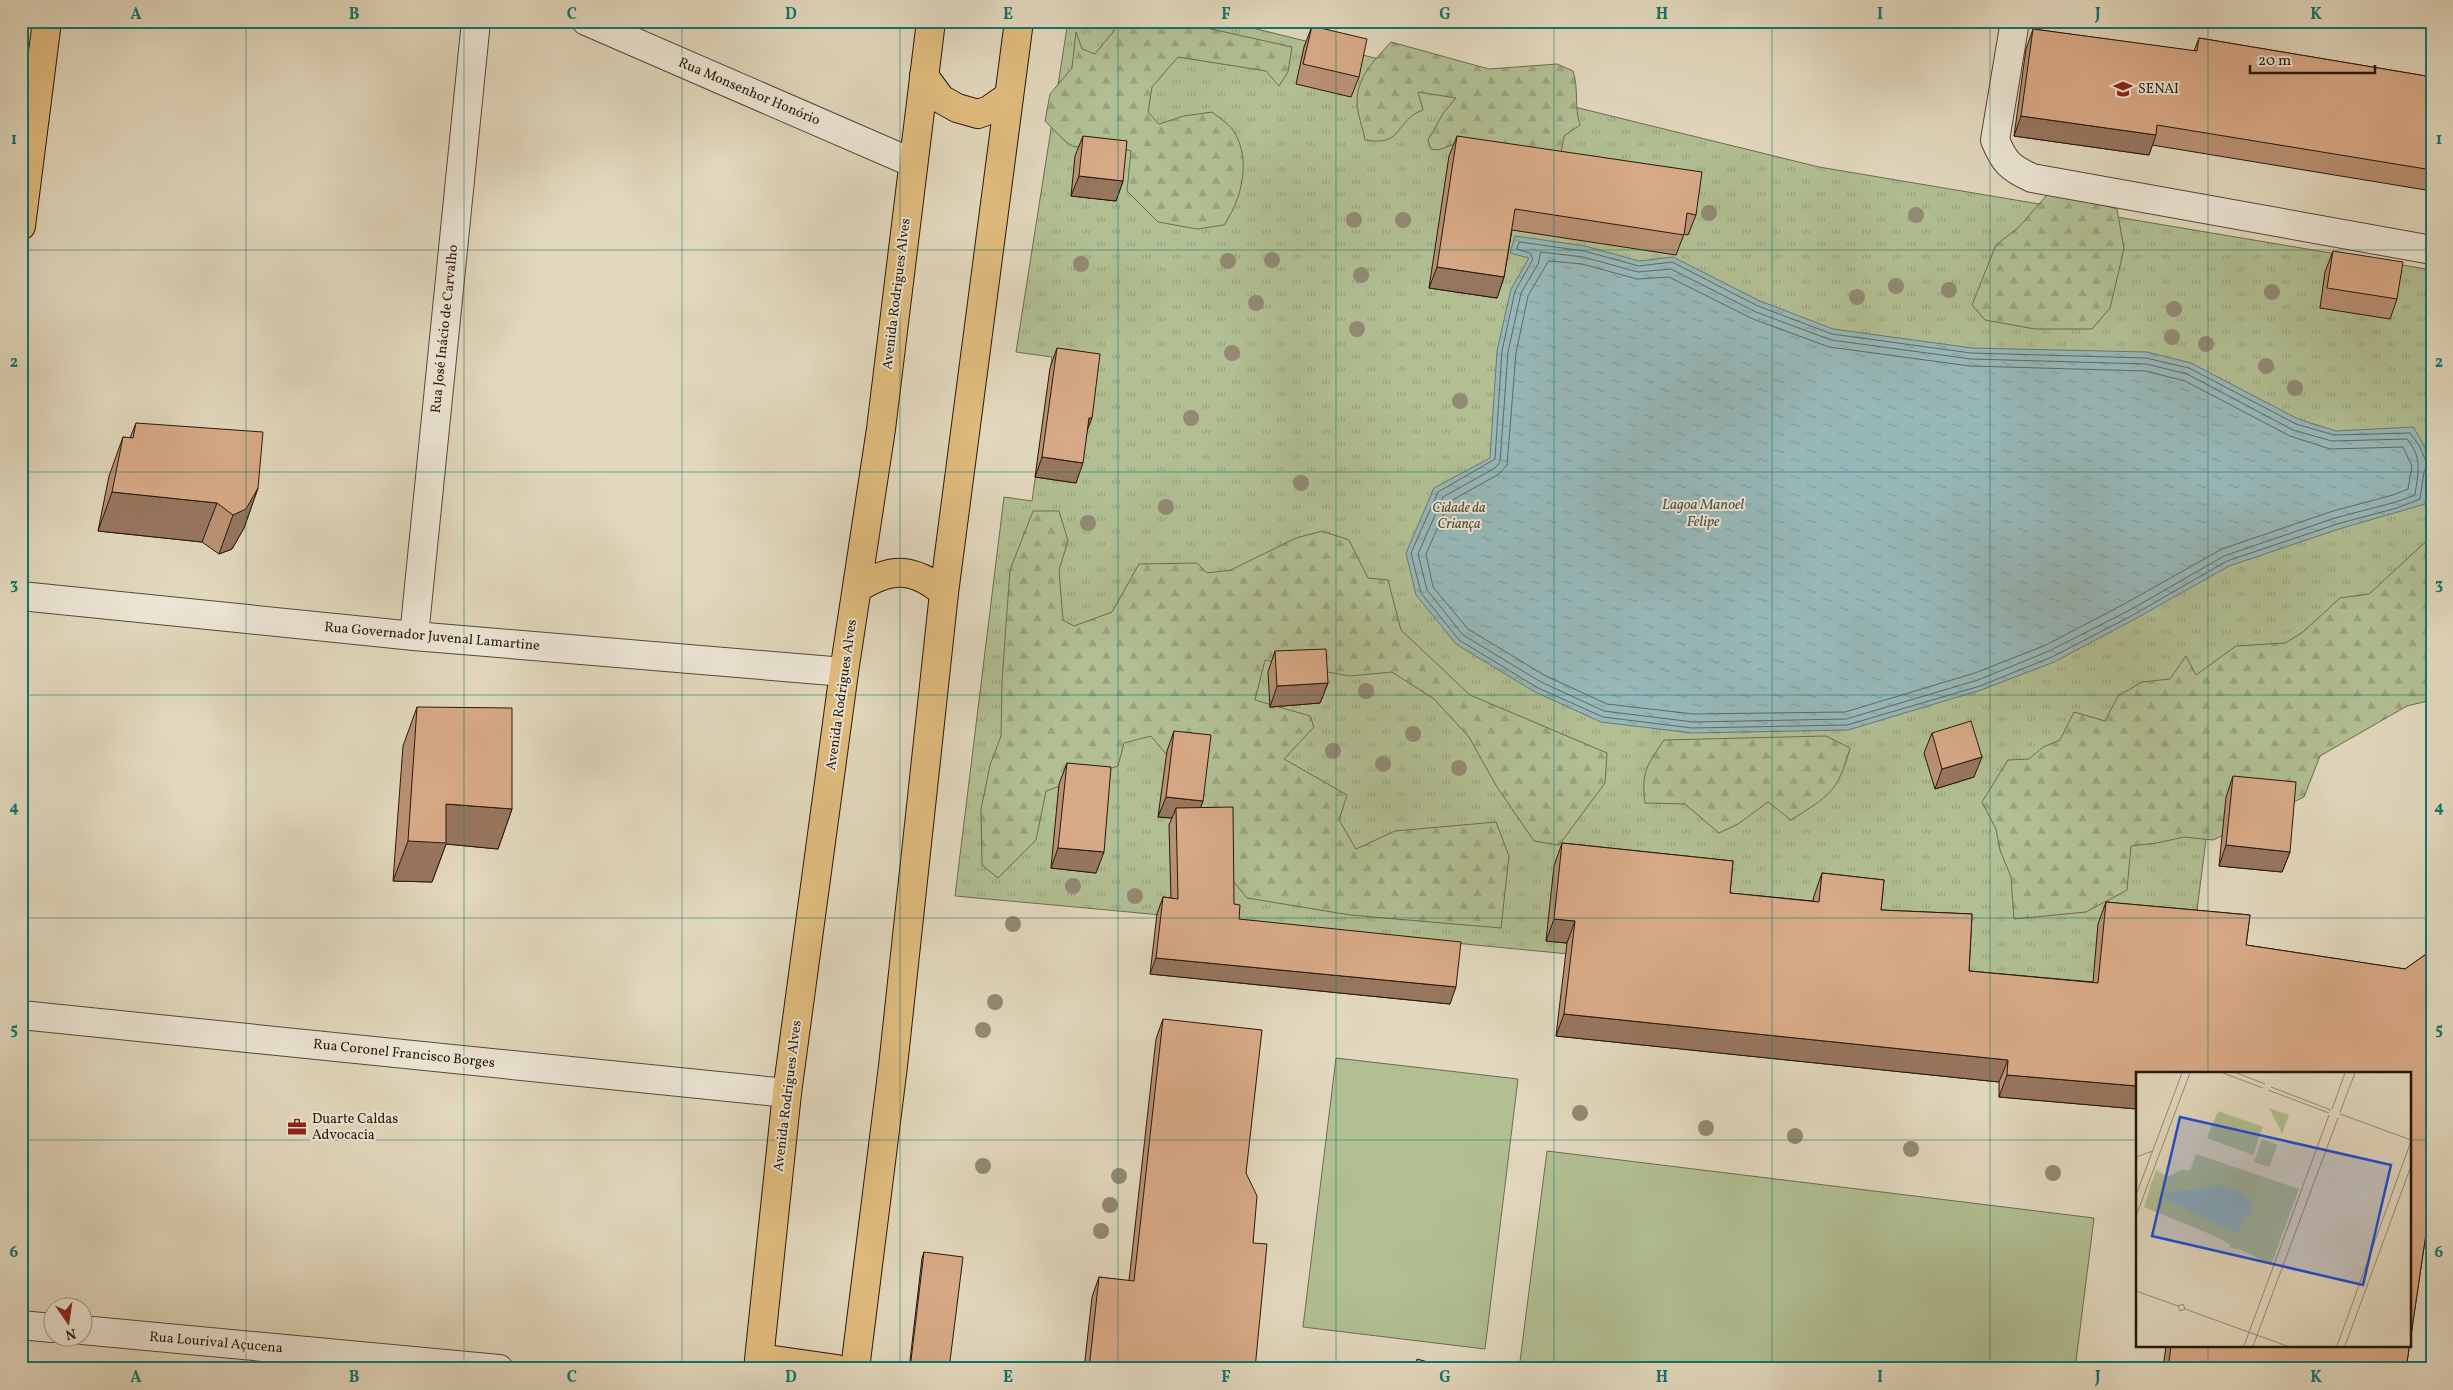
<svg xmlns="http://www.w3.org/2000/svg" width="2453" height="1390" viewBox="0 0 2453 1390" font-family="Vollkorn,serif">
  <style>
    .grass { fill: url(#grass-tufts); stroke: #6c6c50 }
    .forest { fill: url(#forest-firs); stroke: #6c6c50 }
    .pitch { fill: #b1bf93; stroke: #6c6c50 }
    .water { fill: url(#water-ripples); stroke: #6a7874 }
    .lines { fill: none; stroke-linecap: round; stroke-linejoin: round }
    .shore { stroke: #5f6862; stroke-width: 1 }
    .minor-casing { stroke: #564838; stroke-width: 30 }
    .major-casing { stroke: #27180c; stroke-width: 30 }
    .minor { stroke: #ece6d4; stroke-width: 28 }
    .major { stroke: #e1bc7e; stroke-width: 28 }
    .tree { fill: #928a72 }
    .wall { fill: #ba9173; stroke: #27180c }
    .shaded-wall { fill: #97765e; stroke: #27180c }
    .building { fill: #d8a986; stroke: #27180c }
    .grid { fill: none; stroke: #0f766e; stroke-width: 1; stroke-opacity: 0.55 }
    .labels { text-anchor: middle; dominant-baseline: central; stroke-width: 4; stroke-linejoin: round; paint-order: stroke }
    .poi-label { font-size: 14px; fill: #27180c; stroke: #ece6d4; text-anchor: start }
    .street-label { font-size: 14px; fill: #27180c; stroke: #ece6d4 }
    .park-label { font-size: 14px; font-style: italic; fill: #504a34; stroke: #ece6d4 }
    .water-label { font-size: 15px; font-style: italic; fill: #4e5049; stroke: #ece6d4 }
    .inset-road { fill: none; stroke: #978b76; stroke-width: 1 }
    .view { fill: #1d4ed8; fill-opacity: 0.15; stroke: #1d4ed8; stroke-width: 2.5 }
    .inset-edge { fill: none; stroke: #27180c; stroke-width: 2.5 }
    .neatline { fill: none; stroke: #0f766e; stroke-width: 2 }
    .grid-label { font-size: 16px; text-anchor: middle; font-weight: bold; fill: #0f766e }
  </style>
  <defs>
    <pattern id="grass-tufts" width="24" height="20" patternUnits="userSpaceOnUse" patternTransform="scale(1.25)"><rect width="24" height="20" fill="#b1bf93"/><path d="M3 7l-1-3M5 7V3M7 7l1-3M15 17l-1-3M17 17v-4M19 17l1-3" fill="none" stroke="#98a37e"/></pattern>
    <pattern id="forest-firs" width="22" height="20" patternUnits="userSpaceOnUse" patternTransform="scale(1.25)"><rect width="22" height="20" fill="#b1bf93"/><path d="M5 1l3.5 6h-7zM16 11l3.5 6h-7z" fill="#98a37e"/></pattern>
    <pattern id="water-ripples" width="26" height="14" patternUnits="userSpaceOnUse" patternTransform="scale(1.25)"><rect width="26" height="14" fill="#97b8b9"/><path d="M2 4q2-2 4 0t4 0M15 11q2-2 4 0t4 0" fill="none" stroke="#829d9e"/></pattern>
  </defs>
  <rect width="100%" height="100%" fill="#e2d8bd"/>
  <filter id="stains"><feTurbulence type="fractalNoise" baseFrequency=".004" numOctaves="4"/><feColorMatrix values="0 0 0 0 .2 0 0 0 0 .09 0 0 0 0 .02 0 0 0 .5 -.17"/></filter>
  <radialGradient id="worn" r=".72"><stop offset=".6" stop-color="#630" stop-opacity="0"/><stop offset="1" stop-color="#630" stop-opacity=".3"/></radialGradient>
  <path class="grass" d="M 1068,21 L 1224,21 L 1819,167 L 2432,270 L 2432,692 L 2213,784 L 2184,1013 C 1775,975 1365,933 955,896 L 1004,497 L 1032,501 L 1052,357 L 1016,352 Z"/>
  <g class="forest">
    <path d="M 1119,21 L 1175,21 L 1292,47 L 1288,72 L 1279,86 L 1266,71 L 1178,57 L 1152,87 L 1148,112 L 1159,124 L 1184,116 L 1212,112 C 1218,117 1228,123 1233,130 C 1252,159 1242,199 1224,225 L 1197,229 L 1158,222 L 1127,191 L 1131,151 L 1103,142 L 1075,147 L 1067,143 L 1045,121 L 1050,94 L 1072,68 L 1076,32 L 1082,49 L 1095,54 L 1113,32 Z"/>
    <path d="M 1391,42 L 1489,69 L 1557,64 L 1573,71 C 1579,89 1574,107 1580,125 L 1564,136 L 1561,153 L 1455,144 L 1438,150 L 1431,149 L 1428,140 L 1444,112 L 1456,98 L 1418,92 L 1423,110 C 1394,120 1405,147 1365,140 C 1363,128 1357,113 1357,102 C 1357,76 1375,60 1391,42 Z"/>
    <polygon points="2056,192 2117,209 2124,249 2110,308 2092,329 2035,329 1985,320 1972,305 1996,245 2018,228 2046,196"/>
    <polygon points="1033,511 1059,511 1068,541 1059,570 1063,620 1074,626 1112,612 1139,564 1197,563 1207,573 1231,570 1296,538 1322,531 1349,540 1368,578 1388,580 1401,630 1470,695 1607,753 1605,783 1559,845 1534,841 1497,787 1469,737 1434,699 1392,672 1349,676 1265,660 1255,700 1310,716 1314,727 1284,759 1347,795 1339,820 1356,849 1395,831 1496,822 1509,856 1501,928 1350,915 1247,898 1217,861 1180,778 1166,754 1151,736 1124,743 1118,766 1046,791 1036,840 998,878 982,865 981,809 990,765 1001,736 1002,681 1010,570"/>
    <polygon points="2432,536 2432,700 2407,706 2320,756 2304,797 2213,840 2184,837 2157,843 2131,846 2127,890 2086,912 2014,919 2011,877 2000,850 1996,829 1982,802 2008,760 2029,759 2043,747 2060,740 2074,712 2105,721 2118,696 2142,682 2170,679 2186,656 2196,675 2236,646 2285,643 2303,632 2340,598 2369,594"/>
    <path d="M 1826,736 L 1850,748 C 1838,793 1828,796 1791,820 L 1768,802 L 1738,824 L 1719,833 L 1685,804 L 1645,803 C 1641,772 1647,765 1664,740 Z"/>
  </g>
  <g class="pitch">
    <polygon points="1336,1058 1518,1079 1485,1349 1303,1327"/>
    <polygon points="1547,1151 2094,1218 2075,1369 1519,1369"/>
  </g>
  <path class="water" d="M 1515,236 L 1585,246 L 1639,261 L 1673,257 L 1760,301 L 1833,329 L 1972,348 L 2147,352 L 2191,363 L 2298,419 L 2336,431 L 2413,427 C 2435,460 2430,468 2425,504 L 2339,529 L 2229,566 L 2135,619 L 2054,662 L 1981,690 L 1848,730 L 1692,733 L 1601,722 L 1535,692 L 1456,644 L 1416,595 L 1406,553 L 1434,488 L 1490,458 L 1497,351 L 1511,289 L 1529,258 L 1510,253 Z"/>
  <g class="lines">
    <g class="shore">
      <polygon points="1520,242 1584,251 1639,266 1672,262 1758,306 1832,334 1971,353 2146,358 2189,368 2296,424 2334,435 2410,433 2419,445 2428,466 2424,472 2420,499 2397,508 2337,524 2227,561 2133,615 2052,657 1980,686 1847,725 1692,728 1603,717 1538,688 1459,640 1421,593 1411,553 1438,492 1495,459 1502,351 1515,291 1533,259 1530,253 1517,249"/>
      <path d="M 1541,252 L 1583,257 L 1638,272 L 1671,269 L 1756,312 L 1831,340 L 1971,359 L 2146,364 L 2187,374 L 2293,430 L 2332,441 L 2407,439 C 2423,459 2418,471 2415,495 L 2396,502 L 2335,518 L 2224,556 L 2130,610 L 2049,651 L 1978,680 L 1846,719 L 1693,722 L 1604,711 L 1541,682 L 1463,635 L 1427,590 L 1418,554 L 1443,497 L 1495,468 L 1500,462 L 1508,352 L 1521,293 L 1538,264 Z"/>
      <polygon points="1549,261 1582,264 1637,279 1669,277 1753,319 1829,347 1970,366 2145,371 2185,381 2290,436 2330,449 2403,447 2412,466 2408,489 2393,495 2333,511 2222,549 2126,603 2046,645 1975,673 1845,712 1693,714 1607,704 1544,675 1468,629 1433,587 1426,554 1449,502 1499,474 1507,465 1516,353 1528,296"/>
    </g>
    <g class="minor-casing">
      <g id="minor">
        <polyline points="586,21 913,163"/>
        <path d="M 2015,21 L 1995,140 C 2004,162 2010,168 2032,178 L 2432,250"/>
        <polyline points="21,596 414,636 844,672"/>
        <polyline points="414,636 476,21"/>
        <polyline points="21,1015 787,1093"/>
        <polyline points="21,1325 52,1328"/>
        <polyline points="82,1330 499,1369"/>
      </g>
    </g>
    <g class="major-casing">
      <g id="major">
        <polyline points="924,76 941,99 957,108 978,114 989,110 1009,96"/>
        <polyline points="21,226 47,21"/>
        <path d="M 858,588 C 891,567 914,567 944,593"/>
        <polyline points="760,1358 837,1369"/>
        <polyline points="758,1369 787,1093 844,672 881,429 931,21"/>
        <polyline points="855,1369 893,1066 944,593 1019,21"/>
      </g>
    </g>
    <use href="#minor" class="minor"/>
    <use href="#major" class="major"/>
  </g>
  <g class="tree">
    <circle cx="1709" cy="213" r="8"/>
    <circle cx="1916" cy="215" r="8"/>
    <circle cx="1354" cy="220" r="8"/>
    <circle cx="1403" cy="220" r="8"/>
    <circle cx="1272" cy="260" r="8"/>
    <circle cx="1228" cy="261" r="8"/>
    <circle cx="1081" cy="264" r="8"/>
    <circle cx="1361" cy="275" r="8"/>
    <circle cx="1896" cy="286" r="8"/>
    <circle cx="1949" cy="290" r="8"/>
    <circle cx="2272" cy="292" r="8"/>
    <circle cx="1857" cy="297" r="8"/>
    <circle cx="1256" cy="303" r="8"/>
    <circle cx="2174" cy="309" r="8"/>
    <circle cx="1357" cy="329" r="8"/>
    <circle cx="2172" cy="337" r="8"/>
    <circle cx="2206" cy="344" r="8"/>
    <circle cx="1232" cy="353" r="8"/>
    <circle cx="2266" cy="366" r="8"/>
    <circle cx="2295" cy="388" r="8"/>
    <circle cx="1460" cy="401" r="8"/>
    <circle cx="1191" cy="418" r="8"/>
    <circle cx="1301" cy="483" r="8"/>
    <circle cx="1166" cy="507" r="8"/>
    <circle cx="1088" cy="523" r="8"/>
    <circle cx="1366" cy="691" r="8"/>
    <circle cx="1413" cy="734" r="8"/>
    <circle cx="1333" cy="751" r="8"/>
    <circle cx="1383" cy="764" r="8"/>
    <circle cx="1459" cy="768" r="8"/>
    <circle cx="1073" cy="886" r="8"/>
    <circle cx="1135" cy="896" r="8"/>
    <circle cx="1013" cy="924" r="8"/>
    <circle cx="995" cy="1002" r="8"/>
    <circle cx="983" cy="1030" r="8"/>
    <circle cx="1580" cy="1113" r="8"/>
    <circle cx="1706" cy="1128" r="8"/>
    <circle cx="1795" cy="1136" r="8"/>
    <circle cx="1911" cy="1149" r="8"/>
    <circle cx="983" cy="1166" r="8"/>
    <circle cx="2053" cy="1173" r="8"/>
    <circle cx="1119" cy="1176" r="8"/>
    <circle cx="1110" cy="1205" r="8"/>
    <circle cx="1101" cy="1231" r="8"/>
  </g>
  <g class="wall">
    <polygon points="1312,26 1359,77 1351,97 1296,84 1304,47"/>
    <polygon points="2033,29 2194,51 2199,38 2432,77 2432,191 2152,145 2149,155 2014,136 2026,49"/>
    <polygon points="1083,136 1123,181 1116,201 1071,196 1075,156"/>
    <polygon points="1457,136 1696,215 1688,235 1684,234 1676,255 1512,230 1504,277 1497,298 1429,288 1449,156"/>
    <polygon points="2333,251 2397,299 2390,319 2320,308 2325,272"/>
    <polygon points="1057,348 1087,431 1076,483 1035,477 1050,368"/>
    <polygon points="136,423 258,488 244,528 232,549 219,554 202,542 98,531 109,476 123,437 130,438"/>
    <polygon points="1275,651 1328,683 1320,703 1270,707 1268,672"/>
    <polygon points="417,707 512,809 498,849 446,844 432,882 393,881 403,746"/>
    <polygon points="1174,731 1203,801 1200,807 1239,919 1450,1004 1150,974 1157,914 1163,897 1171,898 1169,825 1172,818 1158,817 1167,751"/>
    <polygon points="1932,733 1974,777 1935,789 1924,753"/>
    <polygon points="1067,763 1096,873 1051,868 1059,784"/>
    <polygon points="2233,776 2290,852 2282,872 2219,866 2226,797"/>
    <polygon points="1562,843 1733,861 1730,893 1813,901 1814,896 1822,873 1884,880 1881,910 1972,914 1969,971 2093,982 2098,924 2106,902 2250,915 2246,945 2405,969 2432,950 2432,1193 2406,1369 2163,1369 2166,1346 2409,1346 2409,1074 2137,1074 2137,1109 1999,1097 1999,1082 1556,1036 1567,943 1546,941 1554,866"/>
    <polygon points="1163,1019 1246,1173 1253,1243 1255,1369 1084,1369 1092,1297 1099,1277 1129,1281 1156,1039"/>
    <polygon points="924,1252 949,1369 909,1369 922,1258"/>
  </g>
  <g class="shaded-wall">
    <polygon points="2021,116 2156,135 2149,155 2014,136"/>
    <polygon points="1079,176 1123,181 1116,201 1071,196"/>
    <polygon points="1437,267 1504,277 1497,298 1429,288"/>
    <polygon points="1089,418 1092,418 1084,439"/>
    <polygon points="1042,457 1083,463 1076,483 1035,477"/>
    <polygon points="258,488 244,528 232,549 219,554 233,515"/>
    <polygon points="112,492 217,503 202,542 98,531"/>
    <polygon points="1328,683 1320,703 1270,707 1277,686"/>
    <polygon points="1982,757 1974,777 1935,789 1942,769"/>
    <polygon points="1166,797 1203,801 1196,821 1176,808 1172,818 1158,817"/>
    <polygon points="446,804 512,809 498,849 446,844 432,882 393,881 408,841"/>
    <polygon points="2226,845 2290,852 2282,872 2219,866"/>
    <polygon points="1058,848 1104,852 1096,873 1051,868"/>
    <polygon points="1554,919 1575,921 1567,943 1546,941"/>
    <polygon points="1156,958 1456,987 1450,1004 1150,974"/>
    <polygon points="1564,1014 2008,1060 1999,1082 1556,1036"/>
    <polygon points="2007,1075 2137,1086 2137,1109 1999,1097"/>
  </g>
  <g class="building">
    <polygon points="1312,26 1367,39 1359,77 1303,64"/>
    <polygon points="2033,29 2197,51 2199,38 2432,77 2432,170 2157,125 2156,135 2021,116"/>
    <polygon points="1083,136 1127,141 1123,181 1079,176"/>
    <polygon points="1457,136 1702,172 1696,215 1687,213 1684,235 1515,209 1504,277 1437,267"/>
    <polygon points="2333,251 2403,262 2397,299 2327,288"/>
    <polygon points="1057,348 1100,354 1092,418 1089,418 1083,463 1042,457"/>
    <polygon points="136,423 263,432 258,488 246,509 233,515 217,503 112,492 123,437 133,438"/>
    <polygon points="1326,649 1328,683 1277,686 1275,651"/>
    <polygon points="417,707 512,708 512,809 446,804 446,843 408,841"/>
    <polygon points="1971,721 1982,757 1942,769 1932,733"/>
    <polygon points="1174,731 1211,735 1203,801 1166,797"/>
    <polygon points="1067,763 1111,767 1104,852 1058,848"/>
    <polygon points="2233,776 2296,782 2290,852 2226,845"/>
    <polygon points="1233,807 1234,904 1240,905 1239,919 1461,942 1456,987 1156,958 1163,897 1178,899 1176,808"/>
    <polygon points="1562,843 1733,861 1730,893 1819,902 1822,873 1884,880 1881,910 1972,914 1969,971 2098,983 2106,902 2250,915 2246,945 2405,969 2432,950 2432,1193 2406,1369 2168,1369 2171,1346 2409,1346 2409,1074 2137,1074 2137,1086 2007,1075 2008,1060 1564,1014 1575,921 1554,919"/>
    <polygon points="1163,1019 1262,1030 1246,1173 1257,1196 1253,1243 1267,1244 1255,1369 1089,1369 1099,1277 1134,1281"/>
    <polygon points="924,1252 963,1257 949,1369 910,1369"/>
    <polygon points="1417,1359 1453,1369 1414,1369"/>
  </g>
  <path class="grid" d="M 246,21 L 246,1369M 464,21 L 464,1369M 682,21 L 682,1369M 900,21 L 900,1369M 1118,21 L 1118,1369M 1336,21 L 1336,1369M 1554,21 L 1554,1369M 1772,21 L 1772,1369M 1990,21 L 1990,1369M 2208,21 L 2208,1074M 21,250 L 2432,250M 21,472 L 2432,472M 21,695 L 2432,695M 21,918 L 2432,918M 21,1140 L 2137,1140M 2409,1140 L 2432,1140M 2208,1346 L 2208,1369"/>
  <defs>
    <g id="school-bare" transform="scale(1.5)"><path d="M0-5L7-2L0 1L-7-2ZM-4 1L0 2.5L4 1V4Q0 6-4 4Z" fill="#8f2418" stroke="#ece6d4" stroke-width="2.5" paint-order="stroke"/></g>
    <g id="office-bare" transform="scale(1.5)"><path d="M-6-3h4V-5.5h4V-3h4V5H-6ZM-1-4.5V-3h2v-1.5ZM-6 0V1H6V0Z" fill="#8f2418" stroke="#ece6d4" stroke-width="2.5" paint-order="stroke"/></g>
  </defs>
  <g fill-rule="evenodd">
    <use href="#school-bare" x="2123" y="89"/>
    <use href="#office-bare" x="297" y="1127"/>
  </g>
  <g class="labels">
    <g class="poi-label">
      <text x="2138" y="89">SENAI</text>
      <text x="312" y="1119">Duarte Caldas<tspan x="312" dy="16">Advocacia</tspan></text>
    </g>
    <g class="street-label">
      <text transform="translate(749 92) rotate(23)">Rua Monsenhor Honório</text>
      <text transform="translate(897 294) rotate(-83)">Avenida Rodrigues Alves</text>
      <text transform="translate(445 329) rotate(-84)">Rua José Inácio de Carvalho</text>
      <text transform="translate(432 637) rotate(5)">Rua Governador Juvenal Lamartine</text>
      <text transform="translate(842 695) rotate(-82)">Avenida Rodrigues Alves</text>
      <text transform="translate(404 1054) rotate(6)">Rua Coronel Francisco Borges</text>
      <text transform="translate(788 1096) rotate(-83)">Avenida Rodrigues Alves</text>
      <text transform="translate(216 1343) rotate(5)">Rua Lourival Açucena</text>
    </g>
    <g class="park-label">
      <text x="1459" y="508">Cidade da<tspan x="1459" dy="16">Criança</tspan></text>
    </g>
    <g class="water-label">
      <text x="1703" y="505">Lagoa Manoel<tspan x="1703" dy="17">Felipe</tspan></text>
    </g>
  </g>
  <g transform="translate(2136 1072)">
    <rect width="275" height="275" fill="#e2d8bd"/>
    <path d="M 133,36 L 153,43 L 146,62 ZM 60,82 L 163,117 L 135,193 L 74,162 L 8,135 L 20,98 L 32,105 L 53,101 Z" fill="#b1bf93"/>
    <path d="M 66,93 L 72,94 L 70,107 L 35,115 L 26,121 L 26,129 L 21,126 L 28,113 L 22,109 L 17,115 L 13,115 L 20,103 L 34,104 L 45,98 L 61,98 ZM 117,103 L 138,111 L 143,126 L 160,119 L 149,148 L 147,137 L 140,142 L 122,139 L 115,124 L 104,116 L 112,110 L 118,124 L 132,131 L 128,113 L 115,112 ZM 96,168 L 107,171 L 107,176 L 113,173 L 111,179 L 93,175 ZM 126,169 L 132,171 L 133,177 L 140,181 L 135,188 L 117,183 L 119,180 L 127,184 L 130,182 L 130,179 L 124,177 Z" fill="#b1bf93"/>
    <path d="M 82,39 L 127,55 L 117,83 L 71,66 ZM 126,67 L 142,73 L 133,95 L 118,90 Z" fill="#b1bf93"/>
    <path d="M 83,113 L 104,119 L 117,133 L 114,142 L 108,144 L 102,162 L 28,126 L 29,121 Z" fill="#97b8b9"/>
    <path class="inset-road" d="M 87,1 L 127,16M 101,1 L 129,12M 135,15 L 195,38M 132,18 L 193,41M 196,37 L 209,1M 204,40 L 219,1M 204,42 L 275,68M 0,85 L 17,79M 0,123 L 46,1M 0,144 L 54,1M 0,219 L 42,234 L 47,232 L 49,237 L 44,239 L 42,234M 49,237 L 151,274M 108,274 L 193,43M 117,274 L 202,46M 201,274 L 275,69M 209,274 L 275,94"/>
    <path class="view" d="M 44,45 L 255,93 L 227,213 L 16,164 Z"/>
    <rect width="275" height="275" class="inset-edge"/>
  </g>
  <rect width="2453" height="1390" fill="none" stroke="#e2d8bd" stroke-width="55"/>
  <g transform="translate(68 1322) rotate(167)"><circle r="24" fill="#ece6d4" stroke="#9d9484"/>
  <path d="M0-4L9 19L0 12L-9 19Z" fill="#8f2418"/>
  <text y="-8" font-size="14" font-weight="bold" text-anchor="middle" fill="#27180c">N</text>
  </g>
  <path d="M2250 65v8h125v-8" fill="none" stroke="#27180c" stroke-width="2.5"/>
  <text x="2258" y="65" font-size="15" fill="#27180c" stroke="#ece6d4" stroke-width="4" paint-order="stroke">20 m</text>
  <rect x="28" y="28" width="2398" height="1334" class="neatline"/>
  <g class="grid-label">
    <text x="136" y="19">A</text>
    <text x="354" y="19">B</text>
    <text x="572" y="19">C</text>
    <text x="791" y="19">D</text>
    <text x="1008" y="19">E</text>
    <text x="1226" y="19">F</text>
    <text x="1445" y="19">G</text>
    <text x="1662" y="19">H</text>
    <text x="1880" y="19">I</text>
    <text x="2098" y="19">J</text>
    <text x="2316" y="19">K</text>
    <text x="14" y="144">1</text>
    <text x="2439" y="144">1</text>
    <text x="14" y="367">2</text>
    <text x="2439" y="367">2</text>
    <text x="14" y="589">3</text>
    <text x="2439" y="589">3</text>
    <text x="14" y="812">4</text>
    <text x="2439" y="812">4</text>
    <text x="14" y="1034">5</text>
    <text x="2439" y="1034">5</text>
    <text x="14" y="1257">6</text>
    <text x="2439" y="1257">6</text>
    <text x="136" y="1382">A</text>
    <text x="354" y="1382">B</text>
    <text x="572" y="1382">C</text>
    <text x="791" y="1382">D</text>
    <text x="1008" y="1382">E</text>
    <text x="1226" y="1382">F</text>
    <text x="1445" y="1382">G</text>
    <text x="1662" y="1382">H</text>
    <text x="1880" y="1382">I</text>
    <text x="2098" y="1382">J</text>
    <text x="2316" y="1382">K</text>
  </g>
  <rect width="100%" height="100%" filter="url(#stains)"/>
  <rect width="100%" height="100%" fill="url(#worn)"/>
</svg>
